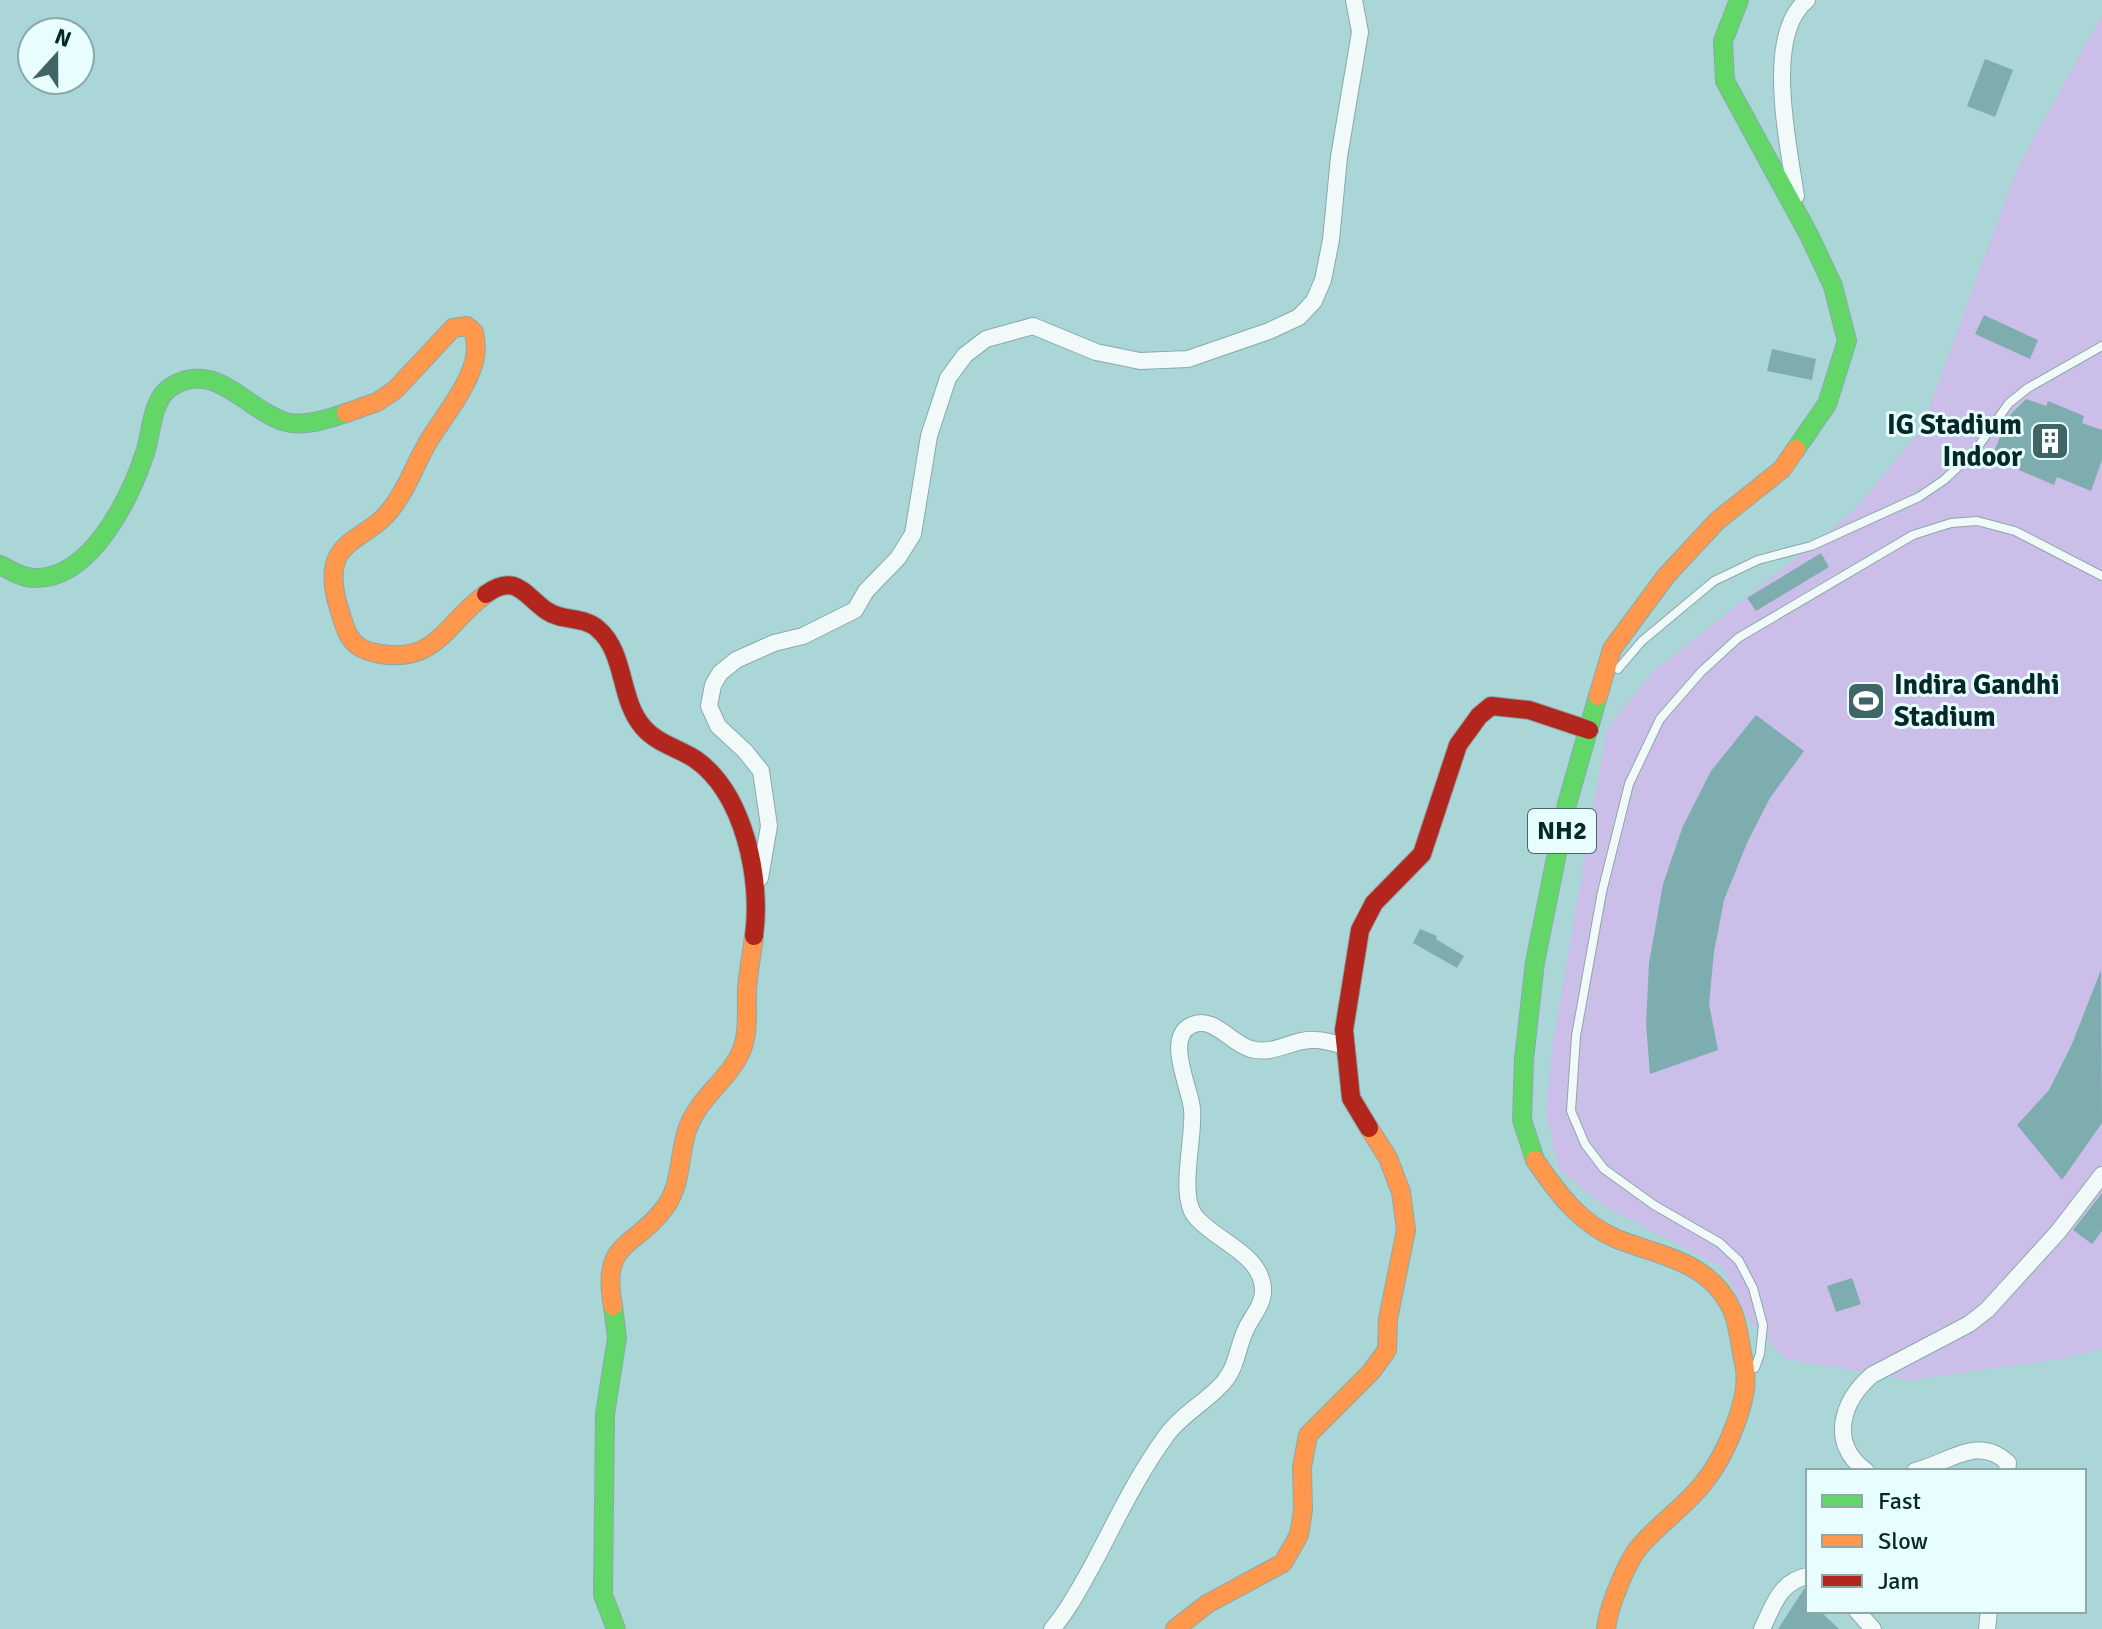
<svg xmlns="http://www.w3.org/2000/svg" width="2102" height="1629" viewBox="0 0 2102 1629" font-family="Signika,sans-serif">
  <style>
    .green { fill: #cbbee8 }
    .building { fill: #7eadaf }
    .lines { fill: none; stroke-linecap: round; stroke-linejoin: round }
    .lane-casing { stroke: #88aaab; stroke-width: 10 }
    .street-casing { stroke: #88aaab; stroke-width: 18 }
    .fast-casing { stroke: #88aaab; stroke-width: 20 }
    .slow-casing { stroke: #88aaab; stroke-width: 20 }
    .jam-casing { stroke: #88aaab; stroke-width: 20 }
    .lane { stroke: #f2f9f9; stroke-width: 8 }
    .street { stroke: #f2f9f9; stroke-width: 16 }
    .fast { stroke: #63d668; stroke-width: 18 }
    .slow { stroke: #ff974d; stroke-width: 18 }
    .jam { stroke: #b3261e; stroke-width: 18 }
    .labels { text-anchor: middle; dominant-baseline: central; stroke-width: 6; stroke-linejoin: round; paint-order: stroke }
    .shield { fill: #e7fdfe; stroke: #496869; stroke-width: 2 }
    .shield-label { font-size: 26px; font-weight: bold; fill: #052829 }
    .poi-label { font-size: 28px; font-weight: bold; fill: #052829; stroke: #e7fdfe; text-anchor: end }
  </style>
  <rect width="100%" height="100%" fill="#abd6d7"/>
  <polygon class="green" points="2102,15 2102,1349 2061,1359 1910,1380 1786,1359 1750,1322 1722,1267 1607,1208 1558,1169 1546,1112 1552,1049 1607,729 1652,673 1851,514 1921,430 2017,169"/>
  <g class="building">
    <polygon points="1985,59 2013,70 1995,117 1967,106"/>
    <polygon points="1984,315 2038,340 2030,359 1975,334"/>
    <polygon points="1772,349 1816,359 1812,380 1767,371"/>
    <polygon points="2026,399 2046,406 2048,401 2084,416 2082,423 2102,430 2102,460 2091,491 2057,477 2054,485 2019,470 2021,464 1994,452 2007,418"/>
    <polygon points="1821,553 1829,567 1756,611 1747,598"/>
    <polygon points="1756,715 1804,751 1770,798 1747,843 1724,900 1714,952 1709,1004 1718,1050 1650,1074 1646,1024 1649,963 1663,884 1683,826 1711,771"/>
    <polygon points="1420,929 1437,936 1436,939 1464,956 1457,968 1413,943"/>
    <polygon points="2101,970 2102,1123 2062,1180 2017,1125 2049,1090 2072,1044"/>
    <polygon points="2102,1193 2102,1231 2092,1244 2073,1230"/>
    <polygon points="1852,1278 1861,1304 1836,1312 1827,1286"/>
    <polygon points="1808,1587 1808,1611 1820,1611 1839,1629 1778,1629 1804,1589"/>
  </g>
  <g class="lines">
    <g class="lane-casing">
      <g id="lane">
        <polyline points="1618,669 1642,641 1714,581 1758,560 1811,546 1919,497 1944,480 1975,451 2009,403 2028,388 2102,346"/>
        <polyline points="1755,1368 1760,1354 1763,1325 1753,1288 1739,1261 1720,1243 1654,1205 1604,1169 1585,1144 1571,1111 1576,1036 1602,892 1629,784 1660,719 1701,672 1738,638 1913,535 1951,523 1977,521 2015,531 2102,576"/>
      </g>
    </g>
    <g class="street-casing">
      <g id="street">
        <path d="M 1796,196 C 1789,147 1763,35 1807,0"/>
        <polyline points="760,878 769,826 761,771 745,751 718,726 709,706 713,685 720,673 736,660 774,643 803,636 855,610 866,591 898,558 913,534 929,436 948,378 965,355 986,339 1033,326 1096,352 1140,361 1188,359 1269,331 1299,317 1314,301 1323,280 1331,240 1339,157 1360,32 1354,0"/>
        <path d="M 1866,1471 C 1828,1443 1842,1401 1872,1375 L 1969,1324 L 1987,1310 L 2058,1232 L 2102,1175"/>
        <path d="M 1915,1471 C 1948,1463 1979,1434 2008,1463 L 2007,1471"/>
        <polyline points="1857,1611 1873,1629"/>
        <path d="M 1052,1629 C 1068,1611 1079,1589 1091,1568 C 1115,1523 1136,1477 1166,1436 C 1181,1415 1206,1402 1223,1383 C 1238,1366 1237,1346 1247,1327 C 1253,1315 1264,1303 1263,1289 C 1261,1253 1215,1241 1195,1216 C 1178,1194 1195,1136 1192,1109 C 1190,1087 1164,1037 1192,1025 C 1214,1015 1231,1044 1251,1049 C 1274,1056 1293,1038 1316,1040 C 1325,1040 1336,1044 1345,1046"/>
        <path d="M 1762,1629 C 1773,1606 1780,1581 1808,1576"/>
        <polyline points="1987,1629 1989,1611"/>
      </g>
    </g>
    <g class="fast-casing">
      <g id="fast">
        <polyline points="1739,0 1723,41 1725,81 1809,235 1833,286 1847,341 1827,404 1796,449"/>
        <path d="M 0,565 C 10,570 22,578 34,578 C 91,580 130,498 145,453 C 152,432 151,400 171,387 C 215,358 247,411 286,422 C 304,427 328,419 346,413"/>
        <polyline points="1535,1160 1522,1120 1524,1059 1535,962 1567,804 1598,696"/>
        <polyline points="613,1306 617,1338 605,1414 603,1595 616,1629"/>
      </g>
    </g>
    <g class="slow-casing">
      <g id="slow">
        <path d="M 346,413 L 377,402 L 395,390 L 453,328 L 467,326 L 474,332 C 476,342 477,352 474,362 C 465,392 444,416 428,442 C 414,466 405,495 385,516 C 371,532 343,540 336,561 C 329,581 338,607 345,627 C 351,645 362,651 381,654 C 438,663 447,621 486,594"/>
        <polyline points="1598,696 1612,649 1666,576 1717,521 1782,469 1796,449"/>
        <path d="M 1535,1160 C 1557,1192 1579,1223 1617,1239 C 1660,1256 1710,1261 1732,1310 C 1739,1325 1740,1347 1744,1363 C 1748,1382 1744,1399 1738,1417 C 1730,1440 1720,1462 1705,1481 C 1687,1505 1660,1523 1640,1546 C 1627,1561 1608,1608 1606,1629"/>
        <path d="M 613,1306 C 600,1239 637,1248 666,1206 C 683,1182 678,1151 689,1125 C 700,1098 726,1081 739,1056 C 750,1035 746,1012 747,990 C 748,972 752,954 754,936"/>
        <polyline points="1175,1629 1207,1604 1283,1563 1299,1535 1303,1510 1302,1467 1308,1435 1371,1372 1387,1350 1388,1319 1406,1230 1401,1192 1388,1158 1369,1128"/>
      </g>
    </g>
    <g class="jam-casing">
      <g id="jam">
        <path d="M 486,594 C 516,572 525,596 547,611 C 563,622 584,616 598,629 C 626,653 619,700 643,727 C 656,743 678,748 695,759 C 744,793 762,879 754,936"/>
        <polyline points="1369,1128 1351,1098 1344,1030 1360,930 1374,903 1422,854 1458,745 1479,716 1491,706 1529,710 1589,730"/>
      </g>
    </g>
    <use href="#lane" class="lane"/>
    <use href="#street" class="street"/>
    <use href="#fast" class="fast"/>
    <use href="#slow" class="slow"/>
    <use href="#jam" class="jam"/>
  </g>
  <defs>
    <g id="building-square" transform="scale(2)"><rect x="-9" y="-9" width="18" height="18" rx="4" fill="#3f6566" stroke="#e7fdfe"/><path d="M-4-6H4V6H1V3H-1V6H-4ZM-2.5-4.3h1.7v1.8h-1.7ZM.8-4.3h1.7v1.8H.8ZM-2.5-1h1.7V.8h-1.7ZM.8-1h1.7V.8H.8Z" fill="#fff"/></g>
    <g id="stadium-square" transform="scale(2)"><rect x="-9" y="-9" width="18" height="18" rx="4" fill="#3f6566" stroke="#e7fdfe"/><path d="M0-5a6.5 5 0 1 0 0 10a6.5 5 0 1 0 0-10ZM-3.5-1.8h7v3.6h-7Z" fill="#fff"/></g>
  </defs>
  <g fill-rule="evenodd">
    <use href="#building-square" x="2050" y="441"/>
    <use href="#stadium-square" x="1866" y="701"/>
  </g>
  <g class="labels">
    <rect class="shield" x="1528" y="809" width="68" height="44" rx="6"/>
    <g class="shield-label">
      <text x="1562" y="831">NH2</text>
    </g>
    <g class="poi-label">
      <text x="2022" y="425">IG Stadium<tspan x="2022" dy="32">Indoor</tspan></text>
      <text x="1894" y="685" text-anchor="start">Indira Gandhi<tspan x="1894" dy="32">Stadium</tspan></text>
    </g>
  </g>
  <rect x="1806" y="1469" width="280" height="144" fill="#e7fdfe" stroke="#8da8a9" stroke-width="2"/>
  <rect x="1822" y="1495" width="40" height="12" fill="#63d668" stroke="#8da8a9" stroke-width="2"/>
  <text x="1878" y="1509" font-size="24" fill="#052829">Fast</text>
  <rect x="1822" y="1535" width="40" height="12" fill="#ff974d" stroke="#8da8a9" stroke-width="2"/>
  <text x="1878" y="1549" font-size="24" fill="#052829">Slow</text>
  <rect x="1822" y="1575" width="40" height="12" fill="#b3261e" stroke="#8da8a9" stroke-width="2"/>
  <text x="1878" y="1589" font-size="24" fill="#052829">Jam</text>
  <g transform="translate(56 56) rotate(21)"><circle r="38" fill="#e7fdfe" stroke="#8da8a9" stroke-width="2"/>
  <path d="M0-6L14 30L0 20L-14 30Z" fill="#3f6566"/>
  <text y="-12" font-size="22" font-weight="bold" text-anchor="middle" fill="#052829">N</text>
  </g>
</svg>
